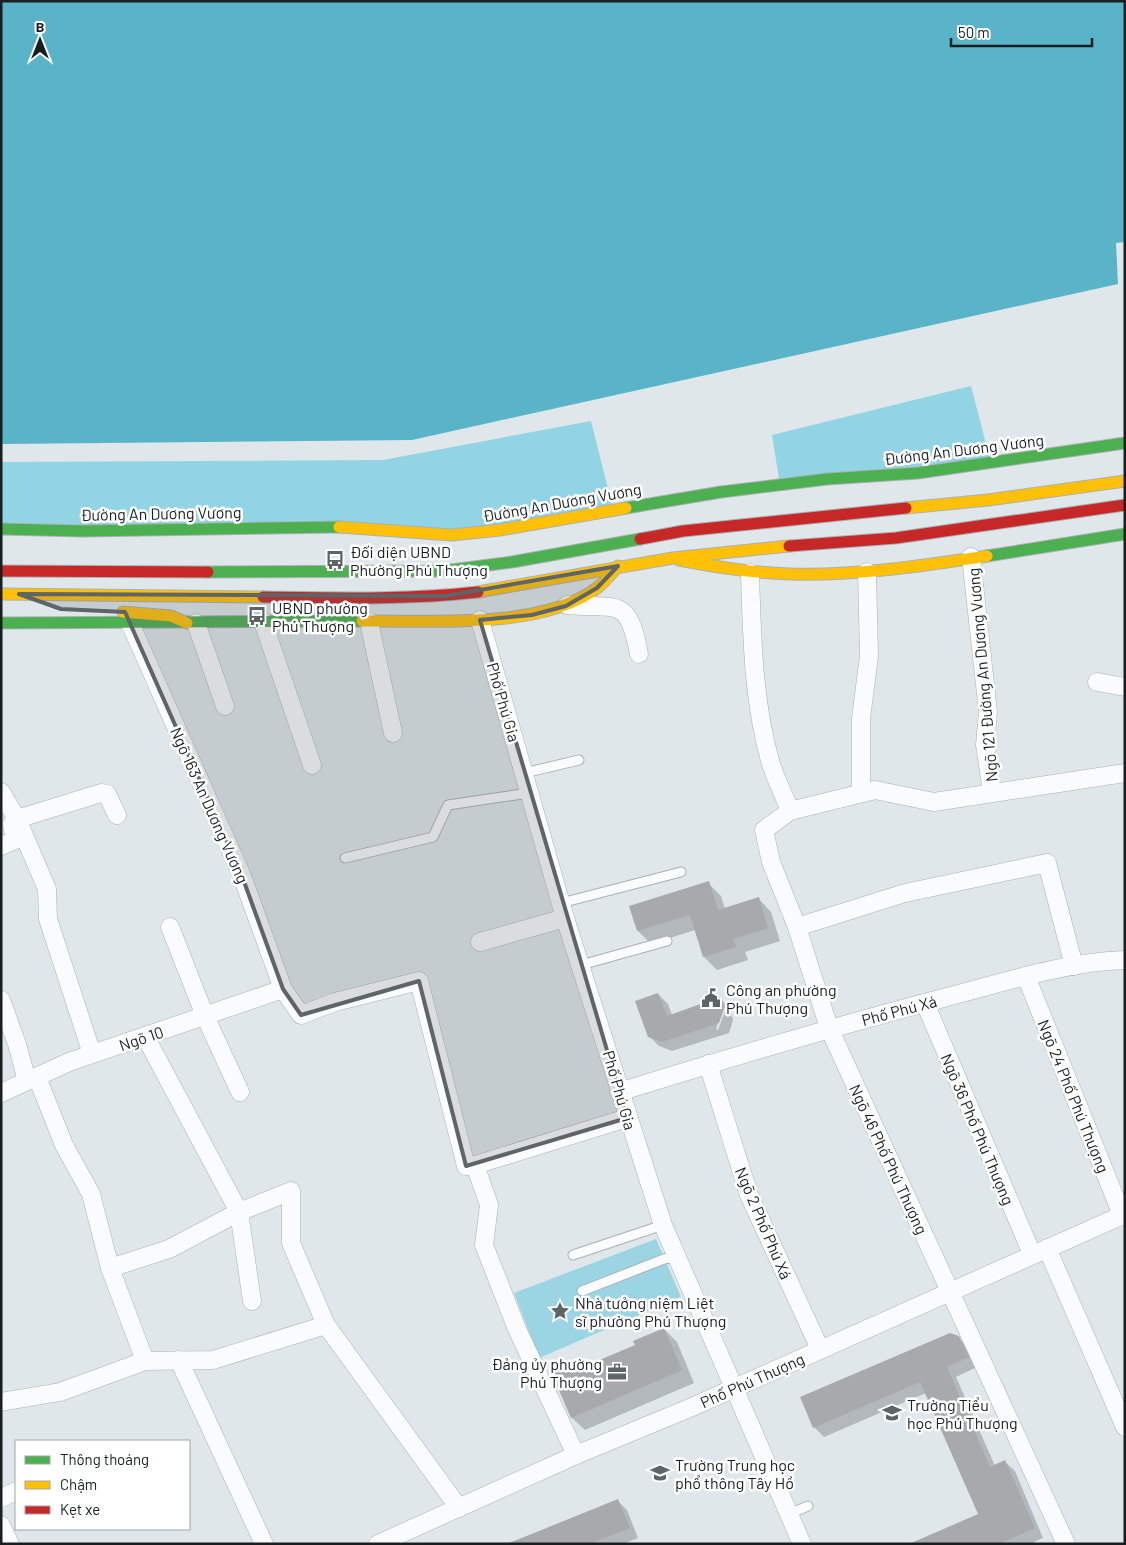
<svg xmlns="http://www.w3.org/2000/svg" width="1126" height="1545" viewBox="0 0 1126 1545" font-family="Barlow,sans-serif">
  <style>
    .green { fill: #9bd4e2 }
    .forest { fill: #91d4e3 }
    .water { fill: #59b4c7 }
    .shadow { fill: #0003; fill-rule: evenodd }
    .building { fill: #a8a9aa }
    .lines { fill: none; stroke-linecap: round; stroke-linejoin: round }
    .lane-casing { stroke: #aab1b3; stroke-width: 11 }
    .street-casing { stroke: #aab1b3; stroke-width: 19 }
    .fast-casing { stroke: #aab1b3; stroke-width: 13 }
    .slow-casing { stroke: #aab1b3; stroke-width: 13 }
    .jam-casing { stroke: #aab1b3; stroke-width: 13 }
    .lane { stroke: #fafbfc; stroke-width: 9 }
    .street { stroke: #fafbfc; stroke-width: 18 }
    .fast { stroke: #4caf50; stroke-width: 11 }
    .slow { stroke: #ffc107; stroke-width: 11 }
    .jam { stroke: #c62828; stroke-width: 11 }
    .marked { fill: #5e6567; fill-opacity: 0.2; stroke: #5e6567; stroke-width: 4; stroke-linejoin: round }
    .labels { text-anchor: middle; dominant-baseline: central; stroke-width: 5; stroke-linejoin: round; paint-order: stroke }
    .street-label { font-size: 16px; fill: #191f20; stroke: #fff }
    .poi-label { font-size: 16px; fill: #191f20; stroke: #fff; text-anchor: start }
  </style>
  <rect width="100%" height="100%" fill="#dfe7ea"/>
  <polygon class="green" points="656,1239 681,1297 539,1358 514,1293"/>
  <g class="forest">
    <polygon points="971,386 991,463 780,485 772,435"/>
    <polygon points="591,421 613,509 452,535 1,527 1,462 383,460"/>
  </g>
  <polygon class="water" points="1,1 1125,1 1125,242 1116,243 1118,284 412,440 1,444"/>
  <g class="shadow">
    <polygon points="708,883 721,896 725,909 759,899 771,912 780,941 745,952 748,960 717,970 704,957 695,930 651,944 638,931 631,906"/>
    <path d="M 658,994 L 668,1004 L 672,1015 L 720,998 L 729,1008 L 733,1020 L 729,1033 L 672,1051 L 659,1046 L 649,1036 ZM 723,1008 L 726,1008 L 718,1030 L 716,1029 Z"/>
    <polygon points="664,1329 677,1342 694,1383 585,1430 572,1418 554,1375 581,1364 585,1368 636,1345"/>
    <polygon points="958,1337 968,1348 977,1367 956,1377 995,1466 1005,1462 1015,1471 1043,1538 1030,1544 912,1544 979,1515 926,1393 824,1437 814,1427"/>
    <polygon points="617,1500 627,1510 638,1538 623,1544 508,1544"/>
  </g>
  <g class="building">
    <polygon points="709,881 718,910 759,897 768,928 733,939 736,947 703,957 690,915 637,931 629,906"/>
    <polygon points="658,993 667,1016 720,997 724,1009 719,1023 662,1042 648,1037 635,1001"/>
    <polygon points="664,1328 682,1370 571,1418 552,1374 581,1362 583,1367 635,1345 633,1341"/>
    <polygon points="950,1333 959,1336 969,1357 947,1367 990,1467 1005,1460 1035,1528 999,1544 909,1544 978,1514 920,1382 813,1428 800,1397"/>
    <polygon points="618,1499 630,1528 589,1544 507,1544"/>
  </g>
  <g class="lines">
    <g class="lane-casing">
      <g id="lane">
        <polyline points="524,773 579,760"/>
        <polyline points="345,858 433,837 448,805 529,793"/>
        <polyline points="561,903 681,872"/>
        <polyline points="581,965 667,941"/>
        <polyline points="573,1255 663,1225"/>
        <polyline points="582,1291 664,1259 677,1257"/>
        <polyline points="789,1514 808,1506"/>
      </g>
    </g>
    <g class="street-casing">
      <g id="street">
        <polyline points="971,557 988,712 985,745 992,792"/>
        <path d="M 750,573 C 752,637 753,703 771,764 C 776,780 784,795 790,811"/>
        <path d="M 567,605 C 619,609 628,596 639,654"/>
        <polyline points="480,620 565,918 663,1225 802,1544"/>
        <polyline points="263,622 312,765"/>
        <polyline points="369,622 393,733"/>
        <polyline points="130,623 242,876 283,989 301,1015 335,1002 419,981 466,1166 475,1165 627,1118"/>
        <polyline points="196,623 225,706"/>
        <polyline points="1097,682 1125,687"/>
        <polyline points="1,792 17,819 47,889 48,919 92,1054"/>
        <polyline points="861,793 861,718 869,656 867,572"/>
        <polyline points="17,819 101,793 107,794 117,815"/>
        <polyline points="1,846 15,840 12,824 17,822"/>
        <polyline points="170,927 205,1016 240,1092"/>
        <polyline points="797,927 905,893 1047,863 1074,966"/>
        <polyline points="480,942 565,918"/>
        <polyline points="1026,976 1122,1215"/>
        <polyline points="1,1000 17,1044 27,1081"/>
        <polyline points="925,1003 1032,1254"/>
        <polyline points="145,1036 239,1212 291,1191 291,1243 326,1325 459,1508"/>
        <polyline points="708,1064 749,1195 820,1349"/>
        <polyline points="37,1077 64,1145 91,1194 110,1268 145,1361"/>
        <path d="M 619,1092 C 728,1058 837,1026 947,997 C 1005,982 1065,962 1125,960"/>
        <polyline points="1,1093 69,1062 283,989"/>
        <polyline points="475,1165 489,1205 484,1245 517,1329 576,1455"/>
        <polyline points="1047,1248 1125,1427"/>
        <polyline points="110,1268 169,1249 239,1212 252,1301"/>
        <polyline points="179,1360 264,1544"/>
        <polyline points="1,1402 60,1392 145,1361 213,1360 326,1325"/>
        <polyline points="1,1498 16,1491"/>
        <polyline points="1,1525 10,1544"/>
        <polyline points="378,1544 576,1455 692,1407 1125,1214"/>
        <polyline points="1066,1544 829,1028 797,927 771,862 764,830 790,811 875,790 934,802 1125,773"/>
      </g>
    </g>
    <g class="fast-casing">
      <g id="fast">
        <polyline points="626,508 721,492 827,479 918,473 1125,443"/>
        <polyline points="1,529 83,531 339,527"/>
        <polyline points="987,556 1125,534"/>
        <polyline points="208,572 443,571 512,562 640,539"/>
        <polyline points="1,623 362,621"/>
      </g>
    </g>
    <g class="slow-casing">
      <g id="slow">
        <polyline points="906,508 988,500 1125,481"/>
        <polyline points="339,527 452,535 500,530 626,508"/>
        <path d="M 679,560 C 716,567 752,573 789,574 C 855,576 922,566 987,556"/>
        <polyline points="478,592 673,558 789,546"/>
        <polyline points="1,594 263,597"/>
        <polyline points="123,612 171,616 187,623"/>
        <path d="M 362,621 C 430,620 541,630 597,588 C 605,582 611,574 618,566"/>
      </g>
    </g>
    <g class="jam-casing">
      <g id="jam">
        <polyline points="640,539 683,531 906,508"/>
        <polyline points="789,546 896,538 1125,505"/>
        <polyline points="1,571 208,572"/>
        <path d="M 263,597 C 335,598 407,600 478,592"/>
      </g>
    </g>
    <use href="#lane" class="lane"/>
    <use href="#street" class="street"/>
    <use href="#fast" class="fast"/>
    <use href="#slow" class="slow"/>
    <use href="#jam" class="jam"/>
  </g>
  <path class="marked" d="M 618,566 L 597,588 L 566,606 L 532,615 L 480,620 L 627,1118 L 466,1166 L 419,981 L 301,1015 L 283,989 L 242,876 L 125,612 L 61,609 L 19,594 L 445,596 Z"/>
  <defs>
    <g id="bus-bare" transform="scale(1.5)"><path d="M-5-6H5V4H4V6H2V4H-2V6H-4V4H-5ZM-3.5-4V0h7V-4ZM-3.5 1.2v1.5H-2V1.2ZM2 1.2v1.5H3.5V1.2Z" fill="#5e6567" stroke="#fff" stroke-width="2.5" paint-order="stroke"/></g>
    <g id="civic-bare" transform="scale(1.5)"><path d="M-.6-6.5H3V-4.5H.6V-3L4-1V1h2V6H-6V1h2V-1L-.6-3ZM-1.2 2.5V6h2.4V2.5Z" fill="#5e6567" stroke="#fff" stroke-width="2.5" paint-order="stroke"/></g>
    <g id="sight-bare" transform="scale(1.5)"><path d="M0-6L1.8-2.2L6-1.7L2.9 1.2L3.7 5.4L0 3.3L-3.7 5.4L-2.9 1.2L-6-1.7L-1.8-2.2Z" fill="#5e6567" stroke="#fff" stroke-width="2.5" paint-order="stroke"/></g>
    <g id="office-bare" transform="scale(1.5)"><path d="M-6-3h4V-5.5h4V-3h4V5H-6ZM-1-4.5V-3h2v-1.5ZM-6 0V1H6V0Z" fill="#5e6567" stroke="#fff" stroke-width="2.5" paint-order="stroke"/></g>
    <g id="school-bare" transform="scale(1.5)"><path d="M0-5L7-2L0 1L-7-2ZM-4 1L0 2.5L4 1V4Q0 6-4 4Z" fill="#5e6567" stroke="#fff" stroke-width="2.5" paint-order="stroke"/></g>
  </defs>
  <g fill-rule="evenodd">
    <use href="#bus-bare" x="335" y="560"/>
    <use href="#bus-bare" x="257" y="616"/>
    <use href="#civic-bare" x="711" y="998"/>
    <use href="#sight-bare" x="560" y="1311"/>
    <use href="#office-bare" x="617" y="1372"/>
    <use href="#school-bare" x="892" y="1413"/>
    <use href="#school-bare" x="660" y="1473"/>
  </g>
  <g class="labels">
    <g class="street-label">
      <text transform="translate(964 449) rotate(-7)">Đường An Dương Vương</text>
      <text transform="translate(562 502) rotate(-10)">Đường An Dương Vương</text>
      <text transform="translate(161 513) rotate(-1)">Đường An Dương Vương</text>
      <text transform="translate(982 675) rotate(-95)">Ngõ 121 Đường An Dương Vương</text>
      <text transform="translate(504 702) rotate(74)">Phố Phú Gia</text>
      <text transform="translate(210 805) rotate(66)">Ngõ 163 An Dương Vương</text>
      <text transform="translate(899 1010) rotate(-15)">Phố Phú Xá</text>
      <text transform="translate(141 1038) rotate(-19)">Ngõ 10</text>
      <text transform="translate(620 1090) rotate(74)">Phố Phú Gia</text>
      <text transform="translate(1074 1096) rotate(68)">Ngõ 24 Phố Phú Thượng</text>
      <text transform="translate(978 1129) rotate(67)">Ngõ 36 Phố Phú Thượng</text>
      <text transform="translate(889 1159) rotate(65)">Ngõ 46 Phố Phú Thượng</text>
      <text transform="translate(764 1223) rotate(67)">Ngõ 2 Phố Phú Xá</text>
      <text transform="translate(752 1380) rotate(-24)">Phố Phú Thượng</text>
    </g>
    <g class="poi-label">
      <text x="350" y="551">Đối diện UBND<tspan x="350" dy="18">Phường Phú Thượng</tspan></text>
      <text x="272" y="607">UBND phường<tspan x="272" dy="18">Phú Thượng</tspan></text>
      <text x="726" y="989">Công an phường<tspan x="726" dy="18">Phú Thượng</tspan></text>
      <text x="575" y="1302">Nhà tưởng niệm Liệt<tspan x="575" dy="18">sĩ phường Phú Thượng</tspan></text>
      <text x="602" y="1363" text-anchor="end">Đảng ủy phường<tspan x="602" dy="18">Phú Thượng</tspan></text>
      <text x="907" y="1404">Trường Tiểu<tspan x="907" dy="18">học Phú Thượng</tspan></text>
      <text x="675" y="1464">Trường Trung học<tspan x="675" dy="18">phổ thông Tây Hồ</tspan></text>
    </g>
  </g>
  <rect width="1126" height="1545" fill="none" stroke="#191f20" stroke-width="5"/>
  <rect x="15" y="1440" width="175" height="90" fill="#ffffff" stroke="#a3a5a6"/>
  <rect x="25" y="1456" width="25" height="8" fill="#4caf50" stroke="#a3a5a6"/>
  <text x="60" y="1465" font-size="15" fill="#191f20">Thông thoáng</text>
  <rect x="25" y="1481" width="25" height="8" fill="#ffc107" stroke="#a3a5a6"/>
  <text x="60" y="1490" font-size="15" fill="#191f20">Chậm</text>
  <rect x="25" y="1506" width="25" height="8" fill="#c62828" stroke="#a3a5a6"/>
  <text x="60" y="1515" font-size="15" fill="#191f20">Kẹt xe</text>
  <g transform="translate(40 40)" stroke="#ffffff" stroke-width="4" paint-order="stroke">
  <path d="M0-4L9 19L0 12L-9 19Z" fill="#191f20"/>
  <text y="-8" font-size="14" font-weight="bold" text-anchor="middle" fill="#191f20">B</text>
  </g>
  <path d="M951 38v8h141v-8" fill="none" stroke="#191f20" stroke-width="2.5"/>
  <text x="958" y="38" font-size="15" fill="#191f20" stroke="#ffffff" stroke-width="4" paint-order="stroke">50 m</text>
</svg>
